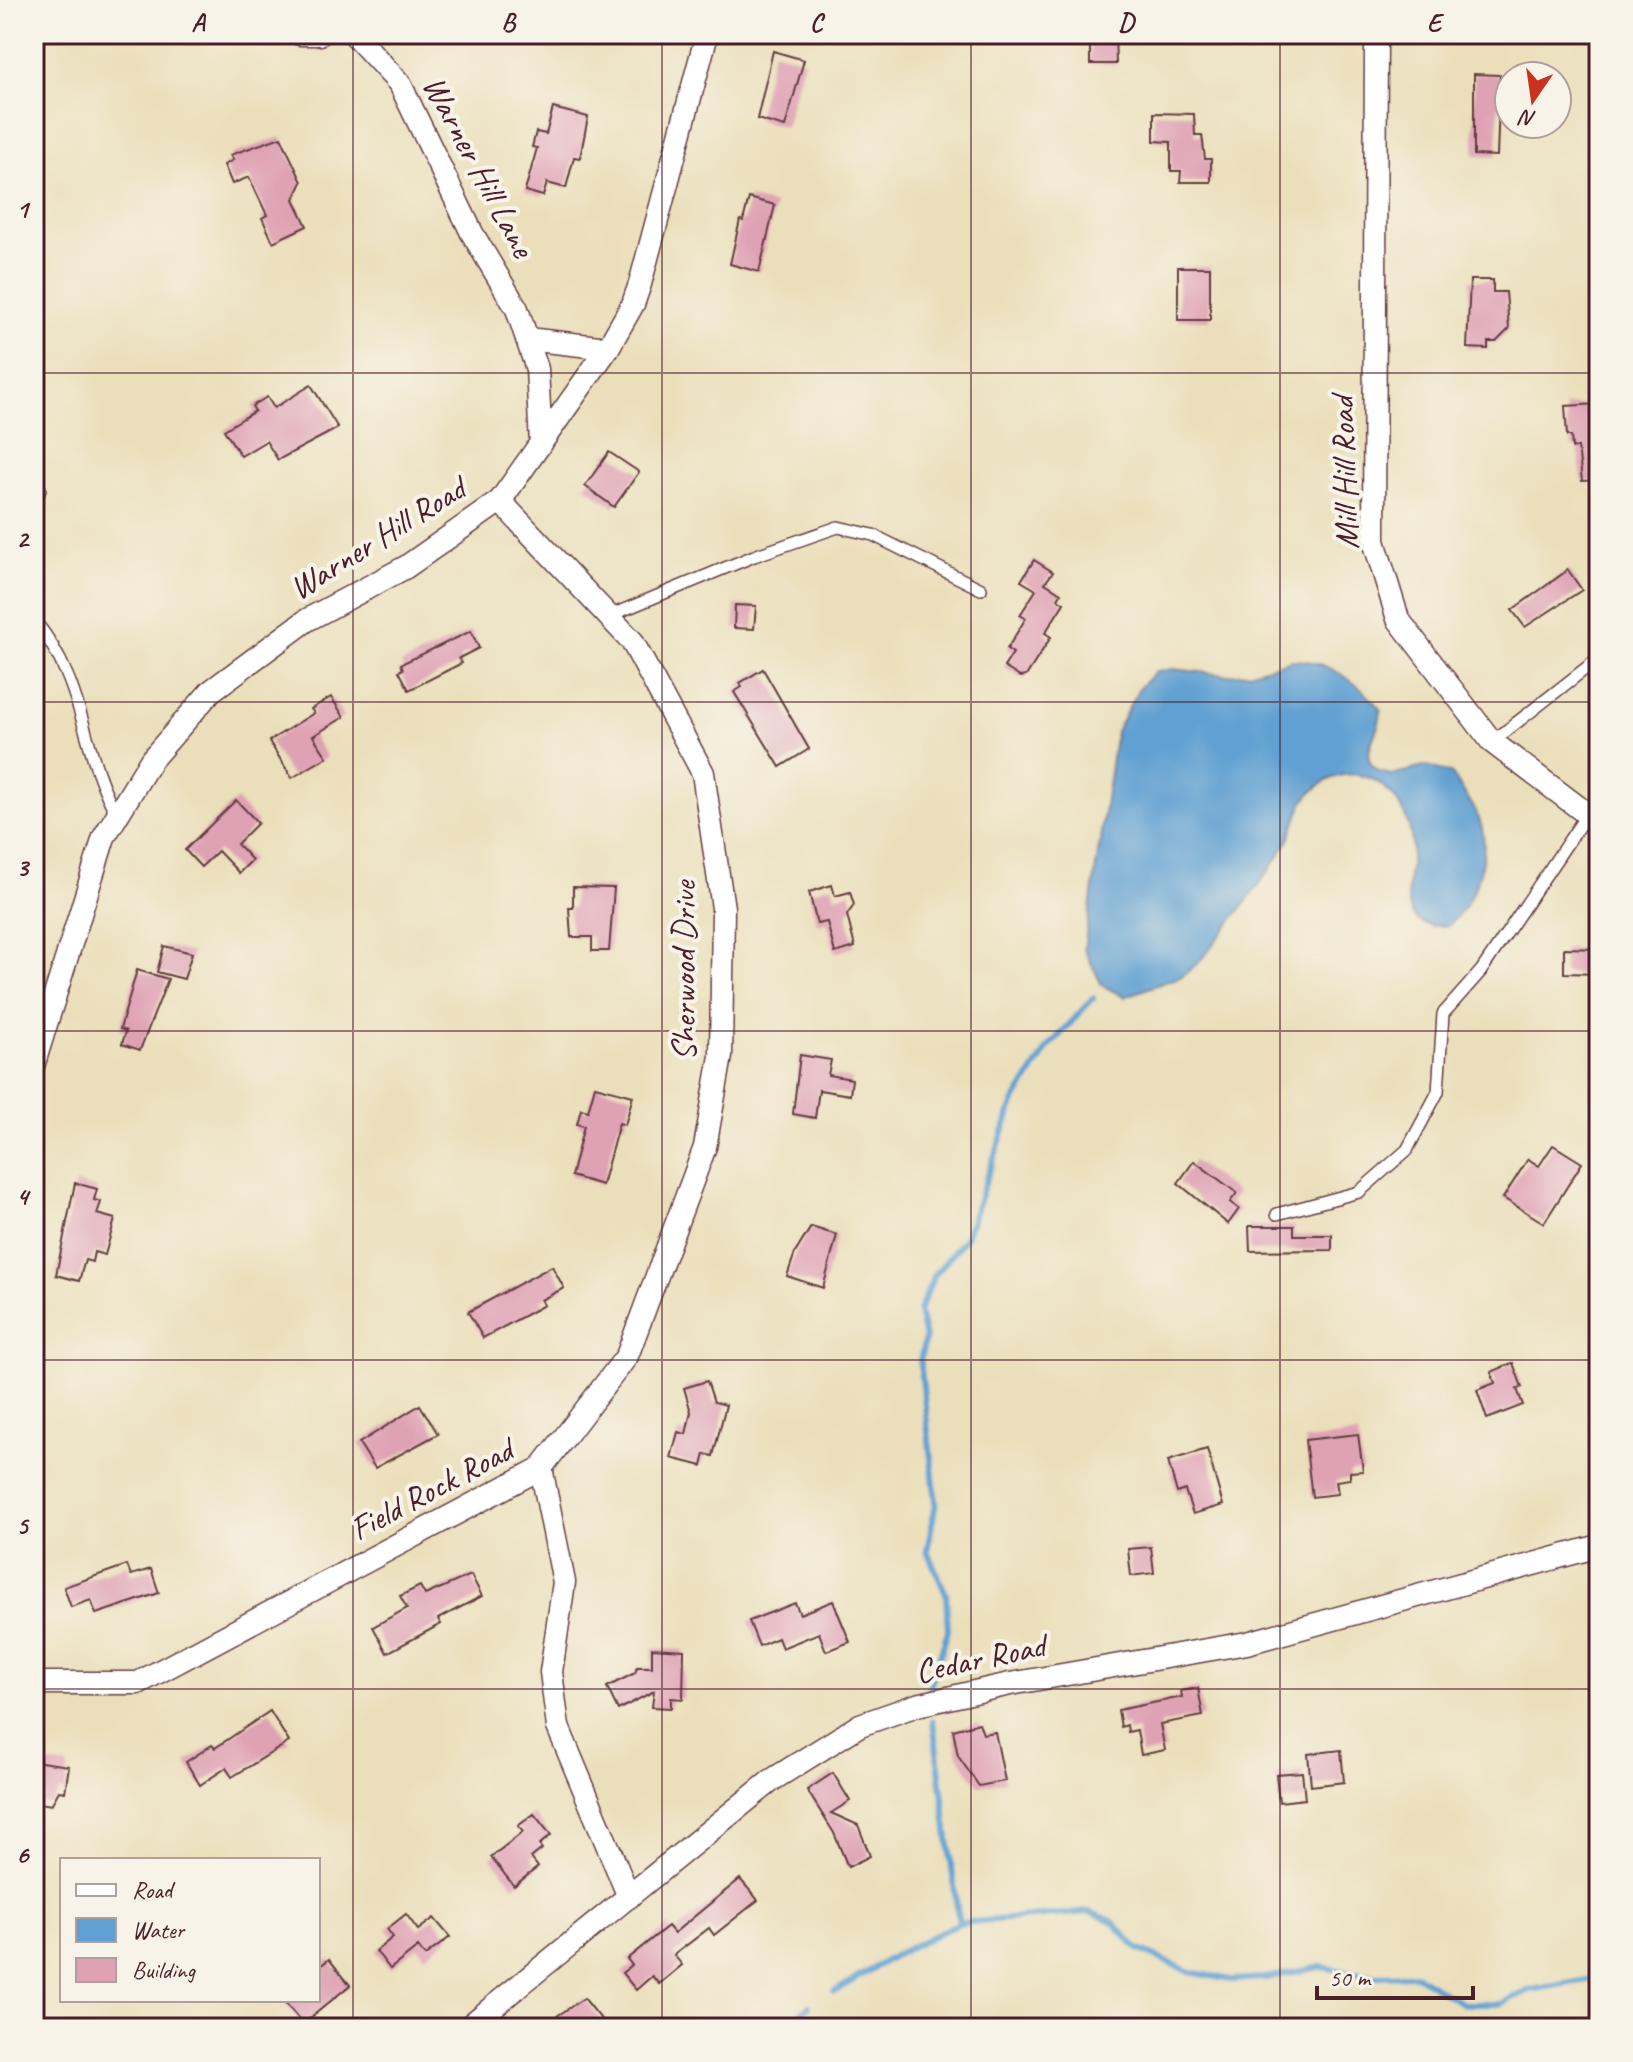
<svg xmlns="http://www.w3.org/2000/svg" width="1633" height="2062" viewBox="0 0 1633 2062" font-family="Caveat,sans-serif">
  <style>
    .water { fill: #60a0d2; stroke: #55607e; stroke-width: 2 }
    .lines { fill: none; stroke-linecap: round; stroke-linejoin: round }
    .stream { stroke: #60a0d2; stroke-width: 6 }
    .building { fill: #dfa1b4 }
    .lane-casing { stroke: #623c41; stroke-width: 14 }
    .street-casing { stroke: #623c41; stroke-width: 25 }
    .lane { stroke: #fff; stroke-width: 11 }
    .street { stroke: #fff; stroke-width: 22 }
    .grid { fill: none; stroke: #4a1f2b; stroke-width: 2; stroke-opacity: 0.55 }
    .labels { text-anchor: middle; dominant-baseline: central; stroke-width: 8; stroke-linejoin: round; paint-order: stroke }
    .street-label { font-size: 34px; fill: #4a1f2b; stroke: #f7f3e8 }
    .neatline { fill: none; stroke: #4a1f2b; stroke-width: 3 }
    .grid-label { font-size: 26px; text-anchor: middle; font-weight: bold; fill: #4a1f2b }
  </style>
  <rect width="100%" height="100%" fill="#f7f3e8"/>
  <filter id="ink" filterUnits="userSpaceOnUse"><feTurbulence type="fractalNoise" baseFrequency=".0125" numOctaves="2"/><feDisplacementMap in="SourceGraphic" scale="16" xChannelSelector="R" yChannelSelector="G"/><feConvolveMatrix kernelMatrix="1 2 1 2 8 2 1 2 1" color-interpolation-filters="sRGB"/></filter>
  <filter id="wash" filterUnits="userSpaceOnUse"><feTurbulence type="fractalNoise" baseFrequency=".006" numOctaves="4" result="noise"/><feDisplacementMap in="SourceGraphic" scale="32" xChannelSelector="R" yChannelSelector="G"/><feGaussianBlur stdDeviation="1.8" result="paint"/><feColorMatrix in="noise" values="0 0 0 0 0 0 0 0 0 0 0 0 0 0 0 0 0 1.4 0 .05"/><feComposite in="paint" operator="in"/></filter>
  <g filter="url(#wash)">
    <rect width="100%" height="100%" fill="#ebdfbb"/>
    <path class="water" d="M 1292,660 C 1327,659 1358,682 1380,709 C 1385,732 1345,764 1391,775 L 1428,766 L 1452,774 C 1462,791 1478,809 1482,829 C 1489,862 1473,903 1449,925 C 1388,934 1413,873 1412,845 C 1411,818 1394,787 1367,777 C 1347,770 1327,777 1312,792 C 1296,807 1297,828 1286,845 C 1260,886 1229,925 1199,962 L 1182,976 L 1124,997 L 1102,985 L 1084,949 L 1116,731 L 1139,688 L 1155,672 L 1173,669 L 1226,675 L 1248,673 Z"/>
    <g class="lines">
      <g class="stream">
        <polyline points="929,1690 948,1630 946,1594 927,1551 936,1502 920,1361 925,1338 919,1311 934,1276 966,1237 1013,1104 1047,1049 1093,998"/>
        <polyline points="933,1721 959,1923"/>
        <polyline points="834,1992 895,1955 959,1923 1090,1912 1112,1921 1138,1949 1190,1972 1231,1980 1266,1978 1321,1967 1373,1976 1416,1975 1463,2004 1500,2004 1530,1990 1599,1978"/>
        <polyline points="772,2028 787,2025 809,2006"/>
      </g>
    </g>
    <g id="blocks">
      <g class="building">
        <polygon points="1090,34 1115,34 1116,64 1090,64"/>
        <polygon points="773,51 804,60 785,127 757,119"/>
        <polygon points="1474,74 1500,75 1497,156 1474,155"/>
        <polygon points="553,108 588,117 580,158 574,157 566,188 547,183 543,196 525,191 537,148 532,147 536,132 546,134"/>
        <polygon points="1154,113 1194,114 1195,135 1202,135 1205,159 1211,159 1211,182 1180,182 1181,171 1171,171 1171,142 1154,141"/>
        <polygon points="281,137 302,182 294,199 307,226 273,242 262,218 267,215 249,177 232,184 224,165 233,160 230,155"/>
        <polygon points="749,198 775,205 759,272 730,264 740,220 743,221"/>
        <rect x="1178" y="267" width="32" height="53"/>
        <polygon points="1470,280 1493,280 1493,292 1506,292 1509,329 1496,342 1488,342 1488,349 1467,348"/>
        <polygon points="311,385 338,428 278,460 266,441 241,456 224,430 255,411 252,406 267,397 274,408"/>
        <polygon points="1598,404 1599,480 1582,481 1578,447 1572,448 1571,436 1567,436 1565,406"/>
        <polygon points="609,452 639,472 614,507 585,486"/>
        <polygon points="1034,560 1053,572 1045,583 1061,593 1058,599 1064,603 1045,633 1051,637 1026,676 1020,677 1004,667 1013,653 1007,649 1026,618 1020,615 1036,590 1021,581"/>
        <polygon points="1568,570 1582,590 1525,627 1512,610"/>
        <polygon points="735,605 756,606 754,629 734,628"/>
        <polygon points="471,631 479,648 459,658 462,663 409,690 399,671 403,669 401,664"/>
        <polygon points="763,669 809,749 780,767 734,692 742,687 740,683"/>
        <polygon points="331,697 344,717 313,736 327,757 292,778 269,741 314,713 311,709"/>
        <polygon points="236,800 258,823 237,844 252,860 239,873 218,851 201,867 185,850"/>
        <polygon points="832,885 835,896 850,892 854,905 847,915 855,947 835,953 827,922 817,924 809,892"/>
        <polygon points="573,887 614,888 609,951 592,951 592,937 571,937 569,908 573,908"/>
        <polygon points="164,946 192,953 184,979 157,972"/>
        <polygon points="1564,948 1599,949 1599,974 1564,973"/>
        <polygon points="137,970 168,979 140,1050 122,1044 126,1031 120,1029"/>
        <polygon points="800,1055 831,1060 828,1075 852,1079 850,1095 819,1090 815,1118 793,1114"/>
        <polygon points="595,1086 633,1096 625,1125 619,1123 602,1185 571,1176 584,1126 577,1124 581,1109 588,1111"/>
        <polygon points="1553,1145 1582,1163 1544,1223 1503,1198 1528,1159 1539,1166"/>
        <polygon points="1194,1161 1237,1193 1230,1202 1239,1209 1228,1224 1178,1183"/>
        <polygon points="75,1183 97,1189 94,1200 101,1202 97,1214 115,1219 105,1255 94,1252 92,1262 85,1260 79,1281 56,1275"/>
        <polygon points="1249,1226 1294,1226 1294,1235 1332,1235 1332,1250 1250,1251"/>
        <polygon points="811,1227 837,1235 823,1288 787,1276 795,1253"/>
        <polygon points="552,1266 564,1288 541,1300 544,1305 483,1338 468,1312"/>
        <polygon points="1513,1363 1522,1387 1517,1389 1523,1405 1487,1419 1477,1390 1495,1383 1491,1372"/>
        <polygon points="707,1381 714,1402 726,1405 713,1456 705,1454 702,1466 671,1458 678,1432 686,1434 691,1412 684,1388"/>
        <polygon points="420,1405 438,1434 375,1468 359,1443"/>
        <polygon points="1358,1434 1363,1471 1350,1472 1350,1479 1336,1481 1338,1494 1312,1497 1305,1440"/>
        <polygon points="1207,1449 1223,1505 1193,1514 1185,1490 1177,1493 1168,1461"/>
        <polygon points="1151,1547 1154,1573 1131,1576 1128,1549"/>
        <polygon points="127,1565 131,1575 151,1569 159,1593 96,1614 91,1600 71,1607 64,1587"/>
        <polygon points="471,1575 482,1596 438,1619 441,1624 387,1653 373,1627 407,1608 400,1596 420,1586 425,1595"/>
        <polygon points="833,1601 850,1642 826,1651 819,1633 782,1648 778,1638 759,1646 749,1621 795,1603 800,1614"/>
        <polygon points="652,1648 684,1650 683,1699 671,1698 671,1708 652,1707 654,1691 618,1710 607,1687 635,1673 637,1667 652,1667"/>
        <polygon points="1198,1688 1203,1716 1160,1724 1165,1750 1141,1755 1137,1730 1128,1732 1127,1725 1121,1727 1118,1710 1182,1697 1181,1691"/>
        <polygon points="270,1711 289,1742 232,1777 226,1768 200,1785 186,1762 212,1745 215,1748"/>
        <polygon points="979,1723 983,1734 995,1732 1005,1781 979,1786 958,1756 953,1730"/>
        <polygon points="1341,1750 1344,1782 1311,1786 1308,1754"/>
        <polygon points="34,1761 69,1766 65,1792 59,1791 51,1805 34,1802"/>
        <polygon points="1302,1772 1305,1799 1279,1802 1276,1774"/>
        <polygon points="833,1773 850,1801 831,1813 858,1825 870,1856 848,1867 834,1833 807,1790"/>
        <polygon points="534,1814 551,1835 539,1845 542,1849 531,1858 538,1867 514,1886 491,1857 523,1832 518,1826"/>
        <polygon points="740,1879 758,1900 714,1935 709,1928 674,1955 682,1965 659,1984 652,1976 636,1990 622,1973 632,1965 627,1959 668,1926 674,1933"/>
        <polygon points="406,1914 418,1930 434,1918 450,1937 425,1956 418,1947 390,1969 376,1951 393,1937 387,1929"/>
        <polygon points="329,1959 350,1985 303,2024 283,2000 318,2000 318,1968"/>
        <polygon points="584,1998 601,2019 590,2028 554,2028 557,2016"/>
      </g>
    </g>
  </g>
  <g filter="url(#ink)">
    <use href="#blocks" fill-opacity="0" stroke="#623c41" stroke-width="2"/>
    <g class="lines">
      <g class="lane-casing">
        <g id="lane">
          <polyline points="34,510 40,489"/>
          <polyline points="609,616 754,556 838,527 873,535 981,589"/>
          <path d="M 34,620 C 87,684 80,750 117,815"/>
          <polyline points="1492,742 1599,658"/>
          <polyline points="1277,1214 1359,1192 1407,1150 1438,1092 1443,1014 1481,971 1587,814"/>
        </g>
      </g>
      <g class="street-casing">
        <g id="street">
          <polyline points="300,34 320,34"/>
          <polyline points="354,34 400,84 472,233 517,309 537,369 541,444"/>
          <polyline points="1376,34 1374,541 1398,619 1492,742 1599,823"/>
          <polyline points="527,339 608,348"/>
          <polyline points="34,1063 104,837 151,760 211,691 307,620 406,567 500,501 608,348 633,304 640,284 707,34"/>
          <polyline points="541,1468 564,1582 551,1672 558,1727 629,1897"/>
          <polyline points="34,1683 138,1683 541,1468 627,1356 705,1147 721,1056 723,908 703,773 632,641 500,501"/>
          <polyline points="467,2028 772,1780 860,1725 917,1705 1010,1684 1247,1643 1599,1546"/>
        </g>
      </g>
      <use href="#lane" class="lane"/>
      <use href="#street" class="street"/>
    </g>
  </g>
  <path class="grid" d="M 353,34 L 353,2028M 662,34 L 662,2028M 971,34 L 971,2028M 1280,34 L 1280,2028M 34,373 L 1599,373M 34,702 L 1599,702M 34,1031 L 1599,1031M 34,1360 L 1599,1360M 34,1689 L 1599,1689"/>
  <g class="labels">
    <g class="street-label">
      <text transform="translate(479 166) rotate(62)">Warner Hill Lane</text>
      <text transform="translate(1344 473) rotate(-92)">Mill Hill Road</text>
      <text transform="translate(377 538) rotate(-32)">Warner Hill Road</text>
      <text transform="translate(683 971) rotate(-90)">Sherwood Drive</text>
      <text transform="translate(431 1489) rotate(-28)">Field Rock Road</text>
      <text transform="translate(980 1658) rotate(-12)">Cedar Road</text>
    </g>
  </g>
  <rect width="1633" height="2062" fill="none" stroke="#f7f3e8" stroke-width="88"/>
  <rect x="60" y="1858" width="260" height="144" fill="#f7f3e8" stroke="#b29e9c" stroke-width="2"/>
  <rect x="76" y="1884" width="40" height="12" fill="#ffffff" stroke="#b29e9c" stroke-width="2"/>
  <text x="132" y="1898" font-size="24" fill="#4a1f2b">Road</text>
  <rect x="76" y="1918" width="40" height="24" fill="#60a0d2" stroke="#b29e9c" stroke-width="2"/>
  <text x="132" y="1938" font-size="24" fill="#4a1f2b">Water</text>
  <rect x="76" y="1958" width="40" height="24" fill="#dfa1b4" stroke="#b29e9c" stroke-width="2"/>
  <text x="132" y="1978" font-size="24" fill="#4a1f2b">Building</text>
  <g transform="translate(1533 100) rotate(193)"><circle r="38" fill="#f7f3e8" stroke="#b29e9c" stroke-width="2"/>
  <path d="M0-6L14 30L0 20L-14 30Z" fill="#c8321e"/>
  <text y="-12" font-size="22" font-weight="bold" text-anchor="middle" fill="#4a1f2b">N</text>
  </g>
  <path d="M1317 1986v12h156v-12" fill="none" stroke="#4a1f2b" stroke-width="4"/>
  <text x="1329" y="1986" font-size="24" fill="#4a1f2b" stroke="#f7f3e8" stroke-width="6" paint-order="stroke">50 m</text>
  <rect x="44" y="44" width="1545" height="1974" class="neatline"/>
  <g class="grid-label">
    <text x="198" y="31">A</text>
    <text x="508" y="31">B</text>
    <text x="816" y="31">C</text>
    <text x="1126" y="31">D</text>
    <text x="1434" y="31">E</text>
    <text x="22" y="218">1</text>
    <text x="22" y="547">2</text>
    <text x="22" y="876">3</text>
    <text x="22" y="1205">4</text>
    <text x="22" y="1534">5</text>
    <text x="22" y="1863">6</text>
  </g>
</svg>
